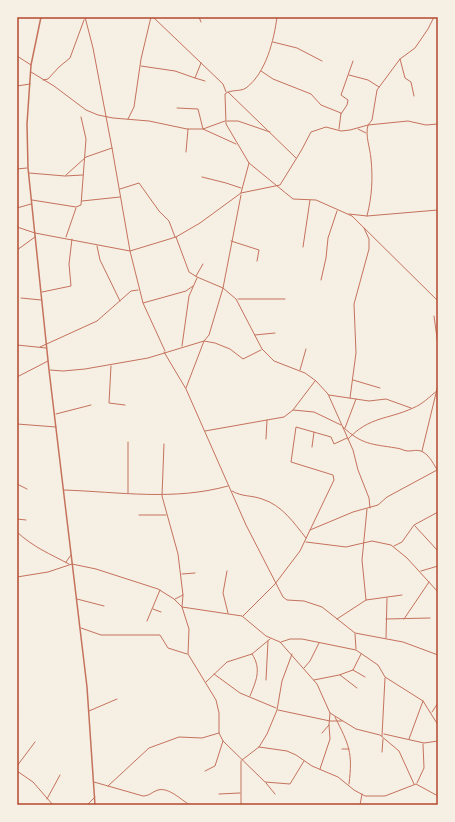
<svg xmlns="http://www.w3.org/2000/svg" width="455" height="822" viewBox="0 0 455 822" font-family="'PT Sans',sans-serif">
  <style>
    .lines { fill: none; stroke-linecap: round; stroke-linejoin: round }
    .minor { stroke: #c5725c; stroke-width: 1 }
    .tertiary { stroke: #c5725c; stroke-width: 1.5 }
    .neatline { fill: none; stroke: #b5482f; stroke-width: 1.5 }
  </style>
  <rect width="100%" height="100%" fill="#f6efe4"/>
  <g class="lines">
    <g class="minor">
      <polyline points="85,17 93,48 112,148 130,251 143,303 186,291 193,286"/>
      <polyline points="153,17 223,84 226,92"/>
      <polyline points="199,17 201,22"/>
      <path d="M 277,17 C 274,40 266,73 246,88 C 240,92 231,89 225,94 L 226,124 L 249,163 L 293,199 L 316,200 L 352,216 L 438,301"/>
      <polyline points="273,42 297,48 322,61"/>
      <polyline points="17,56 31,65"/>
      <polyline points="400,59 405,78 411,82 414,96"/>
      <polyline points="141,66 175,71 195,78 201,63"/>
      <polyline points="261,71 273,79 311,94 321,105 341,113 339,129"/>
      <polyline points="31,72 54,86 86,110 98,115 113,118 149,121 187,129 203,129 236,144"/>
      <polyline points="349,75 368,80 379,87"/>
      <polyline points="195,78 205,81"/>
      <polyline points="43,80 48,79 59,67 70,58 84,20"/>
      <polyline points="17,86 30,84"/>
      <polyline points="228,92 296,158"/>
      <polyline points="177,108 198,109 203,129 225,121"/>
      <polyline points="341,114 347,105 348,100 341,95 353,61"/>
      <polyline points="128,119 134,107 141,59 151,17"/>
      <polyline points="227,121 238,121 270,132"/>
      <polyline points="358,129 366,133"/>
      <polyline points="186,152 188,129"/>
      <polyline points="17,169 27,168"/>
      <polyline points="29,173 65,176 83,175"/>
      <polyline points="66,175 86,157 112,148"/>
      <polyline points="202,177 226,183 241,188"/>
      <polyline points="120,189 139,183 159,211 169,221 175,237"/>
      <polyline points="241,193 280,185 301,151 311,132 326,127 341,131 350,130 368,125 372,120 377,90 400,59 415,48 428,29 434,17"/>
      <polyline points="32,200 76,207 81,205 86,139 81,117"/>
      <polyline points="82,201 120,197"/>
      <polyline points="17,208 31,204"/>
      <polyline points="349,214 367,216 438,210"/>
      <path d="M 367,216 C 372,196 373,179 371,159 C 370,147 365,136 368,125 L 408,121 L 426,125 L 438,124"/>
      <polyline points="17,227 35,233 130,251 176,237 200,223 241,193 249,163"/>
      <polyline points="66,237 76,208"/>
      <polyline points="176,237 189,272 197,277 223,288 236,299 262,349 274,361 305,373 316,381 328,394 353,450 358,470 369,498 370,508"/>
      <polyline points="231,241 259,250 257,261"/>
      <polyline points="97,246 100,260 120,301"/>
      <polyline points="303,247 310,200"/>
      <polyline points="17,250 35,237"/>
      <polyline points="196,276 203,264"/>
      <polyline points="321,280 326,258 328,238 337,211"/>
      <polyline points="42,292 71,286 69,264 72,239"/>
      <polyline points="21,298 41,300"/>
      <polyline points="238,299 285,299"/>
      <polyline points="143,303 165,351"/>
      <polyline points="434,316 438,345"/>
      <polyline points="255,335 275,333"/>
      <polyline points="17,345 46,348"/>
      <polyline points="182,346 189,296 197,278"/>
      <polyline points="40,347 97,321 131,291 138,290"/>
      <polyline points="164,352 186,389 246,525 283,597 287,600 304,601 322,607 355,633 403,642 438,655"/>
      <polyline points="111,366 109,403 125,405"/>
      <polyline points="50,370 63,371 85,369 148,358 204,341 215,343 230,349 243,359 261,350"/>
      <polyline points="300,370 306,349"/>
      <polyline points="17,377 48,361"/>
      <polyline points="353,380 380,388"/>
      <polyline points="186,388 204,341 209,335 223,288 241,195"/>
      <polyline points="329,395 369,401 386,399 411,408"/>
      <polyline points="350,398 356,353 354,304 369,249 369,239 364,228"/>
      <polyline points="293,410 315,381"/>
      <polyline points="56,414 91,405"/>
      <polyline points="17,424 56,427"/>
      <path d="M 343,427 C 362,445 372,444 396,448 C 400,448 404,451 408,451 C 414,451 417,449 423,452 C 431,457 433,464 438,471"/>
      <polyline points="345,428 356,399"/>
      <polyline points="205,431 284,417 293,410 314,412 341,425"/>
      <polyline points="266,439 267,420"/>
      <path d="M 348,439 C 370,416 387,420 413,408 C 423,404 429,397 438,390"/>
      <polyline points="128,442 128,493"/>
      <polyline points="164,444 162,496 178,554 183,595 175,599"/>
      <polyline points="312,447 314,432"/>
      <polyline points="422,451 438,385"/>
      <polyline points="17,484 27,489"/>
      <path d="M 64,490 C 120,492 174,501 228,486"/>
      <path d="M 232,491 C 242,497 251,495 262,499 C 282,505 294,523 306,538"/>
      <polyline points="139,515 166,515"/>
      <polyline points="17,519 26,520"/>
      <polyline points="415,526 438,551"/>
      <polyline points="310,530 353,512 378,505 387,497 437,470"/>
      <path d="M 17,532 C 33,547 50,554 69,564"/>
      <polyline points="306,542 346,547 372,541 391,545 407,558 438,592"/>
      <polyline points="394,546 402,542 414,525 438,512"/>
      <polyline points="66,562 71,555"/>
      <polyline points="227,571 223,593 228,613"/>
      <polyline points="421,571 438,566"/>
      <polyline points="182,574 195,573"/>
      <polyline points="17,577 48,572 72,564 96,569 158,589 174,599 182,607 189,629 188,654 216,700 219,713 219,733 223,741 265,782 290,784 304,761"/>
      <polyline points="183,595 182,607 242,616 266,636 280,642 317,684 330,713 356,729 380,735 399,751 414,784"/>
      <polyline points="77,599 104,606"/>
      <polyline points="366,600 362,560 367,509"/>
      <polyline points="153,609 161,612"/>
      <polyline points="243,616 275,584 300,551 334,480 333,475 291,462 296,427 331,437 334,444 347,438"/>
      <polyline points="337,619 366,600 402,595"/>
      <polyline points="386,619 430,618"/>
      <polyline points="404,619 429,582"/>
      <polyline points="147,621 160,590"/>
      <polyline points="81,628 101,635 160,635 168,648 187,654"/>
      <polyline points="355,634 356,649"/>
      <polyline points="386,638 387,598"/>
      <polyline points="281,642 290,639 302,639 356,650 378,665 385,677 423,701 438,725"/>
      <polyline points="304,668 310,661 319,643"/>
      <polyline points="353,670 365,677"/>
      <polyline points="214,674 240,693 276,708"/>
      <polyline points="340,675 357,688"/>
      <polyline points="266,680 268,641"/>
      <polyline points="314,680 339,675 353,670 361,654"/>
      <polyline points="206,682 227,662 252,654 270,639"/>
      <path d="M 250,696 C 256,681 262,669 252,654"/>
      <polyline points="278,710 330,721 342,721"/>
      <polyline points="89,711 117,699"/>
      <polyline points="17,712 18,712"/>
      <polyline points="432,712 438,703"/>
      <path d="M 335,717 C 349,745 353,752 349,784"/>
      <polyline points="322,733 329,725 330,713"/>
      <polyline points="384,734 424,743 438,741"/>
      <polyline points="382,736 385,678"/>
      <polyline points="409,739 423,701"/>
      <polyline points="259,747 287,751 296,755 312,766 338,777 354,790 365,796 385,796 416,784 438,796"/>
      <polyline points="342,749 349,749"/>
      <polyline points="382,752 383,739"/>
      <polyline points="242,760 259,747 267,734 277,710 282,681 292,654"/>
      <polyline points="241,761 241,805"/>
      <polyline points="17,766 35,742"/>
      <polyline points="320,769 330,739 329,725"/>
      <polyline points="17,771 33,782 53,805"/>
      <polyline points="205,771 215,766 223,741"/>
      <path d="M 94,782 L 143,796 C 149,796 152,792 158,790 C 169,787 181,800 190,805"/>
      <polyline points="266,783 275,794"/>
      <polyline points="417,783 424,768 423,744"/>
      <polyline points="108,786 149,748 179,737 202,738 219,733"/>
      <polyline points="219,794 240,793"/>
      <polyline points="47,799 60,775"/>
      <polyline points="87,805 95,797"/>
      <polyline points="360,805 362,794"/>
    </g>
    <polyline class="tertiary" points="41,17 31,65 27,124 28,168 49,370 87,687 95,805"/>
  </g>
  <rect width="455" height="822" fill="none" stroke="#f6efe4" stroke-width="36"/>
  <rect x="18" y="18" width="419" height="786" class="neatline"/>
</svg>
